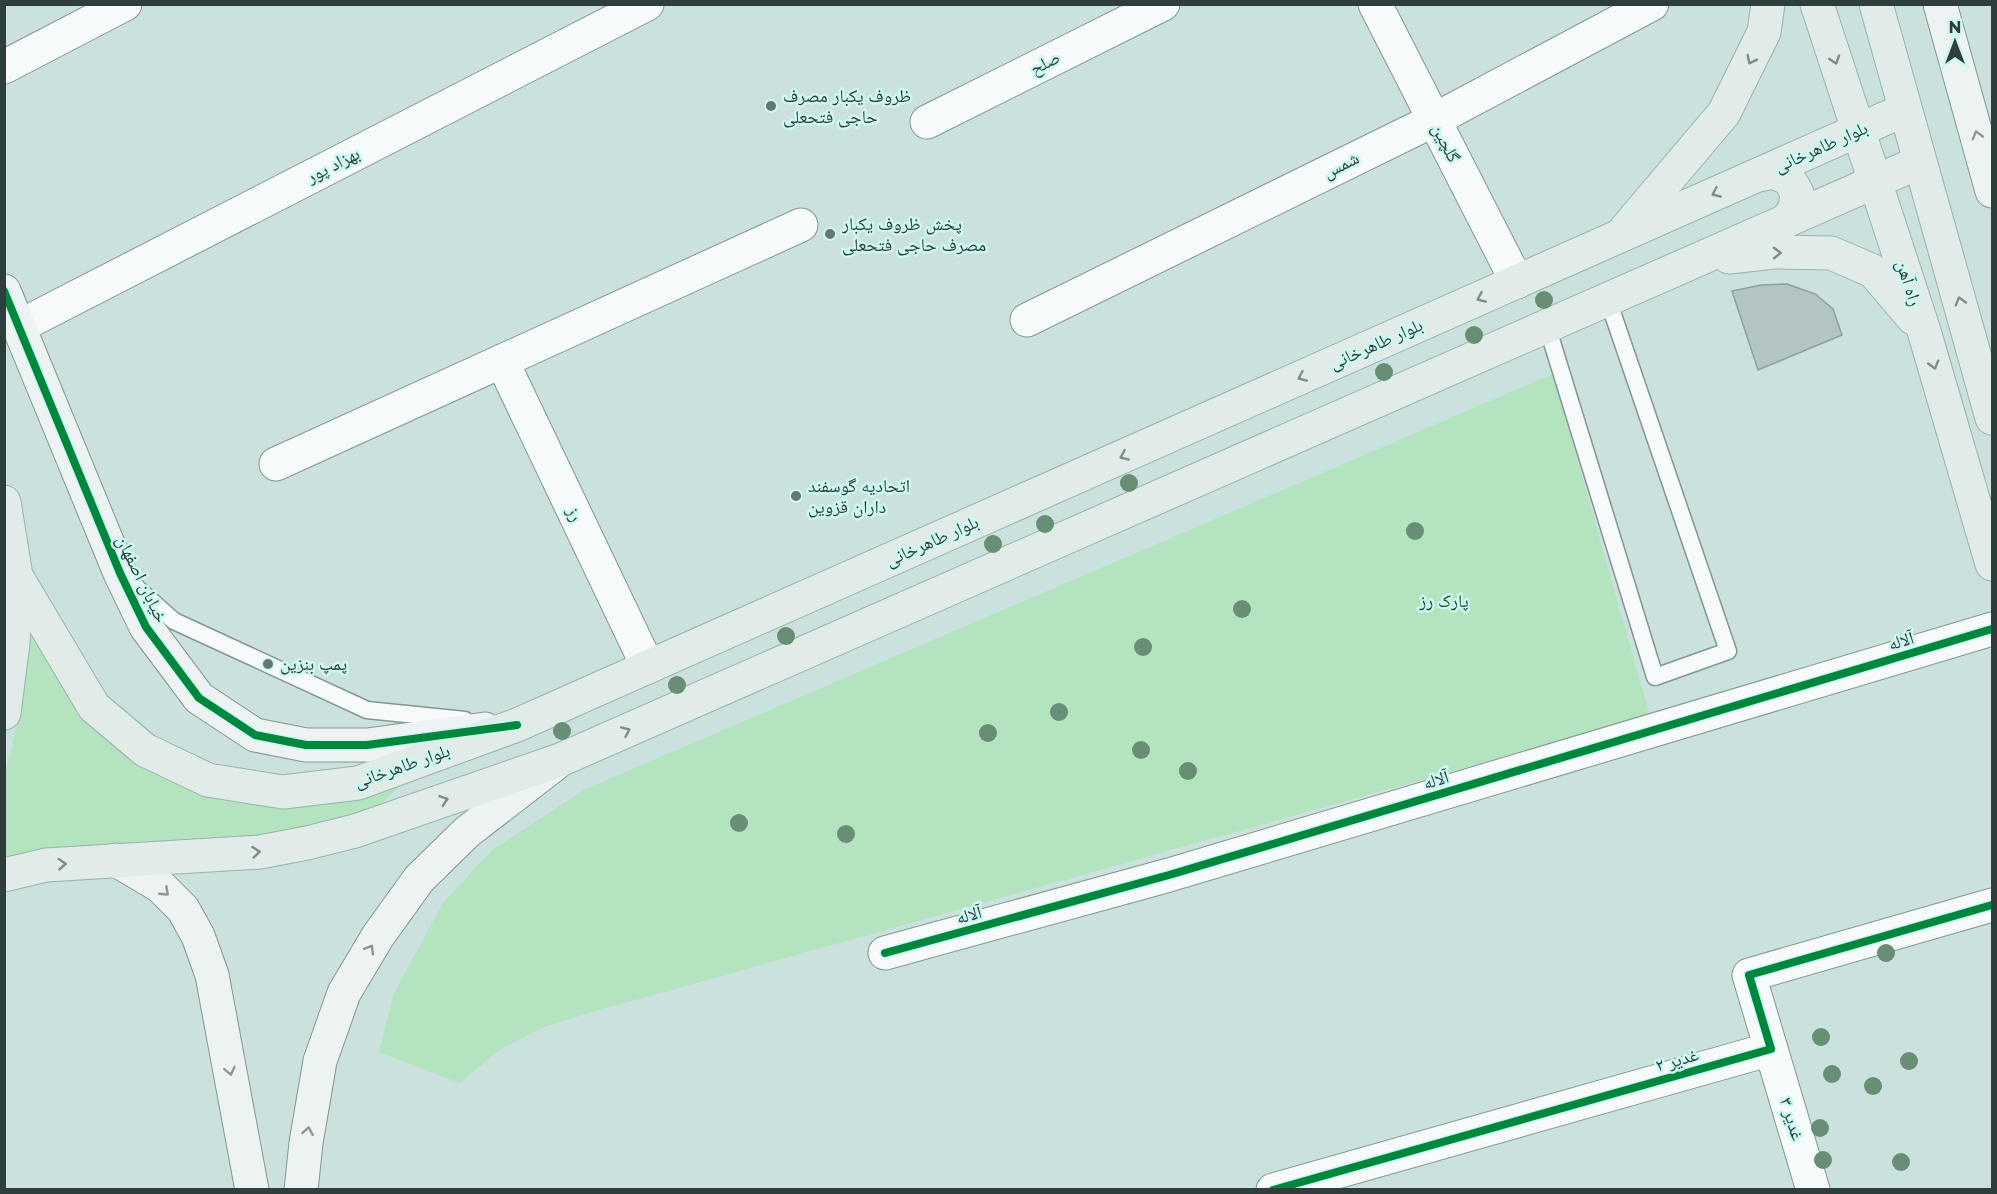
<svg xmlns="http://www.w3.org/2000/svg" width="1997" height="1194" viewBox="0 0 1997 1194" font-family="Montserrat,'Noto Naskh Arabic',sans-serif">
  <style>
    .green { fill: #b3e3bf }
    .building { fill: #b2c4c4; stroke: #8ea09f; stroke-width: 1.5 }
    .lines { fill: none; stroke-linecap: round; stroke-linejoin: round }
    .lane-casing { stroke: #849694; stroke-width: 19 }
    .street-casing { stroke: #849694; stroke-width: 35 }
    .secondary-casing { stroke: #849694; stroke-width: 35 }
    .primary-casing { stroke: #99b3ac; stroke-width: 35 }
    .lane { stroke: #f7fafa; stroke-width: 16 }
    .street { stroke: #f7fafa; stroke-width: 33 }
    .secondary { stroke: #ecf3f2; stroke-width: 33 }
    .primary { stroke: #e1ece9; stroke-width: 33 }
    .cycleway-casing { stroke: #cdf8f2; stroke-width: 11 }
    .cycleway { stroke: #00873e; stroke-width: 8 }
    .tree { fill: #698e76 }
    .oneway { stroke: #7e8c8a }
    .oneway2 { stroke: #8c9897 }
    .poi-dot { fill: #647775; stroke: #cdf8f2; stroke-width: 2 }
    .labels { text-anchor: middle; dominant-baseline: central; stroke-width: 5; stroke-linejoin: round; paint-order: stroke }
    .street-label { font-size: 18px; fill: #2d3e3c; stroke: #cdf8f2 }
    .poi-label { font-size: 18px; fill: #2d3e3c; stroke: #cdf8f2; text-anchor: start }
    .park-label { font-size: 18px; fill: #1a4b20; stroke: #cdf8f2 }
  </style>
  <rect width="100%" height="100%" fill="#cae1de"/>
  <g class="green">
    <polygon points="1553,374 1650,716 589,1013 541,1028 498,1051 460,1083 379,1052 394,993 443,903 492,850 586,789"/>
    <polygon points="27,616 138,763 352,796 400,786 360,825 5,867 5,776 19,716"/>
  </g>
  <polygon class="building" points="1787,284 1815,294 1833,309 1842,335 1758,370 1732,291 1761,285"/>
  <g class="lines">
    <g class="lane-casing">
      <g id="lane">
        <polyline points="1547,326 1655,677 1728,651 1608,300"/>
        <polyline points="137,588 174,621 367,710 465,720"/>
      </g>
    </g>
    <g class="street-casing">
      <g id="street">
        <polyline points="1375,4 1517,282"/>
        <polyline points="4,67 125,4"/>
        <polyline points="927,122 1163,4"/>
        <polyline points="1027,320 1434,120 1652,4"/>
        <polyline points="20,326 647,4"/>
        <polyline points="502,361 648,667"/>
        <polyline points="276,464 801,225"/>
        <polyline points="885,953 1169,875 1992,629"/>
        <polyline points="1771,1049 1813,1190"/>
        <polyline points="1273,1190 1771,1049 1749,975 1992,905"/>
      </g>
    </g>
    <g class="secondary-casing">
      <g id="secondary">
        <polyline points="1940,4 1992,191"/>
        <polyline points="4,291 120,573 146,627 199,698 255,735 306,745 367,745 485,729"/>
        <polyline points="116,860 160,886 183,909 198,936 212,975 252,1190"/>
        <polyline points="301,1190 306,1143 320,1061 344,993 378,936 419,879 467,832 555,764"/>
      </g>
    </g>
    <g class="primary-casing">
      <g id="primary">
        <polyline points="1817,4 1924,331 1992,564"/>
        <polyline points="1876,4 1992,418"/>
        <polyline points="1758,175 1774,172 1789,179 1797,193 1795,209 1785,222"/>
        <polyline points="1625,230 1724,113 1764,32 1768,4"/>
        <polyline points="1729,257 1774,252 1831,253 1873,271 1913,318"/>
        <polyline points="4,502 16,576 13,643 4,713"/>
        <polyline points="16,576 94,707 145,750 208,780 283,792 358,783 517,725 1904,110"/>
        <polyline points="4,875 46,865 260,852 307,843 355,831 560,760 1920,162"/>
      </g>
    </g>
    <use href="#lane" class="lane"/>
    <use href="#street" class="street"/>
    <use href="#secondary" class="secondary"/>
    <use href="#primary" class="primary"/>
    <g class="cycleway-casing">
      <g id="cycleway">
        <polyline points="4,291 120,573 146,627 199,698 255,735 306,745 367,745 517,725"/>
        <polyline points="885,953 1169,875 1992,629"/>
        <polyline points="1273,1190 1771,1049 1749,975 1992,905"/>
      </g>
    </g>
    <use href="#cycleway" class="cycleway"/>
  </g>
  <g class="tree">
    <circle cx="1544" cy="300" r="9"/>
    <circle cx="1474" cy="335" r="9"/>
    <circle cx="1384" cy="372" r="9"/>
    <circle cx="1129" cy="483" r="9"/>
    <circle cx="1045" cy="524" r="9"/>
    <circle cx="1415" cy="531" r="9"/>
    <circle cx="993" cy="544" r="9"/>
    <circle cx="1242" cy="609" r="9"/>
    <circle cx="786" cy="636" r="9"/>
    <circle cx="1143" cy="647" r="9"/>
    <circle cx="677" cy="685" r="9"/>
    <circle cx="1059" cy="712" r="9"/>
    <circle cx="562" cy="731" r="9"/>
    <circle cx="988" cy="733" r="9"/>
    <circle cx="1141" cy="750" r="9"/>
    <circle cx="1188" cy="771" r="9"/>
    <circle cx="739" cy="823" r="9"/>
    <circle cx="846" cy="834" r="9"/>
    <circle cx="1886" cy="953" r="9"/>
    <circle cx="1821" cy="1037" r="9"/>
    <circle cx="1909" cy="1061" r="9"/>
    <circle cx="1832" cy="1074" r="9"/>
    <circle cx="1873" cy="1086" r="9"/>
    <circle cx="1820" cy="1128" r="9"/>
    <circle cx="1823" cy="1160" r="9"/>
    <circle cx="1901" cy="1162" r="9"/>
  </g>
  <defs><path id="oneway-chevron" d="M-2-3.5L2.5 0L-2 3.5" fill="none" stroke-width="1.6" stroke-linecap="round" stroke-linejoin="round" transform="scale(1.5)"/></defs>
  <g class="oneway">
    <use href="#oneway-chevron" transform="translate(1751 60) rotate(117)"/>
    <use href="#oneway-chevron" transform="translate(1835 60) rotate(72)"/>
    <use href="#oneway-chevron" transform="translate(1716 193) rotate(156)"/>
    <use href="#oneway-chevron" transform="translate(1777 253) rotate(-1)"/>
    <use href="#oneway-chevron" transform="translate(1481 298) rotate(156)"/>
    <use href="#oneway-chevron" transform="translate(1960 301) rotate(-106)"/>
    <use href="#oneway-chevron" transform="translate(1934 365) rotate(74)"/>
    <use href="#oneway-chevron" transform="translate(1302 377) rotate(156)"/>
    <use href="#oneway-chevron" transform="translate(1124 456) rotate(156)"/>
    <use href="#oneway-chevron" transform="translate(626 731) rotate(-24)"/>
    <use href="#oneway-chevron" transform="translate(444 800) rotate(-19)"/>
    <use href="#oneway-chevron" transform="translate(256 852) rotate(-6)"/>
    <use href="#oneway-chevron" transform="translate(62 864) rotate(-4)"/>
  </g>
  <g class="oneway2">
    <use href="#oneway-chevron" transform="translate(1977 135) rotate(-106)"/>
    <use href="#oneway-chevron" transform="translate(165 892) rotate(43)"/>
    <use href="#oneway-chevron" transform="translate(370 949) rotate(-59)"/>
    <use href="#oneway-chevron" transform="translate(230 1071) rotate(79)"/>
    <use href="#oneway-chevron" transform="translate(308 1131) rotate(-80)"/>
  </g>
  <g class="poi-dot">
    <circle cx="771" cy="106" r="6"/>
    <circle cx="830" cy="234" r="6"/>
    <circle cx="796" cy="496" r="6"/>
    <circle cx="268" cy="664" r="6"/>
  </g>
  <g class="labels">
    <g class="street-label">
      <text transform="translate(1045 63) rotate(-27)">صلح</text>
      <text transform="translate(1446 143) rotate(63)">گلچین</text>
      <text transform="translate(1821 147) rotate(-24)">بلوار طاهرخانی</text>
      <text transform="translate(333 165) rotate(-27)">بهزاد پور</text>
      <text transform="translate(1341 165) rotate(-26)">شمس</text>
      <text transform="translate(1909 283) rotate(72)">راه آهن</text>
      <text transform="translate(1376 344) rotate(-24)">بلوار طاهرخانی</text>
      <text transform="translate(575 514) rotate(65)">رز</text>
      <text transform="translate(932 541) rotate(-24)">بلوار طاهرخانی</text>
      <text transform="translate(142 579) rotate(64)">خیابان اصفهان</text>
      <text transform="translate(1901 641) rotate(-17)">آلاله</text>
      <text transform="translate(402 766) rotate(-19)">بلوار طاهرخانی</text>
      <text transform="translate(1436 780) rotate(-17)">آلاله</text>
      <text transform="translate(969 915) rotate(-15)">آلاله</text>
      <text transform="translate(1677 1060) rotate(-16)">غدیر ۲</text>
      <text transform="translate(1792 1119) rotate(73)">غدیر ۳</text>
    </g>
    <g class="poi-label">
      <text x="783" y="96">ظروف یکبار مصرف<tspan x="783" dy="21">حاجی فتحعلی</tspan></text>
      <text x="842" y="224">پخش ظروف یکبار<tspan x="842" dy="21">مصرف حاجی فتحعلی</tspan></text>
      <text x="808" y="486">اتحادیه گوسفند<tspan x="808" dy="21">داران قزوین</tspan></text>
      <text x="280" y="664">پمپ بنزین</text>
    </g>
    <g class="park-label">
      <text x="1444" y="601">پارک رز</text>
    </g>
  </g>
  <rect width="1997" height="1194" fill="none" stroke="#2d3e3c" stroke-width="12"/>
  <g transform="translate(1955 42)" stroke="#cdf8f2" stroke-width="4.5" paint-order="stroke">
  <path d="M0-4.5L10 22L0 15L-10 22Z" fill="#2d3e3c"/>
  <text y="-9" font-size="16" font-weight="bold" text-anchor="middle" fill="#2d3e3c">N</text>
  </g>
</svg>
